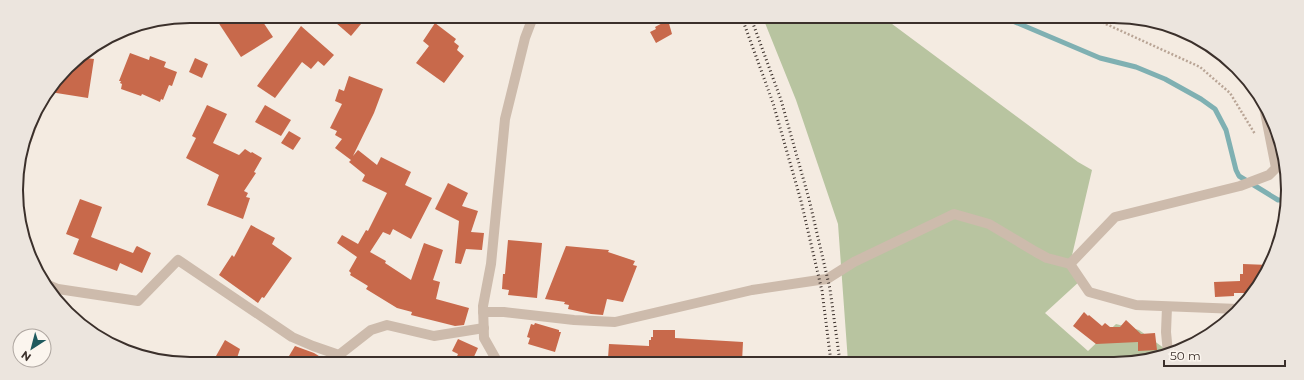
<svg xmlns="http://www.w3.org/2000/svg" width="1304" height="380" viewBox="0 0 1304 380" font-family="Montserrat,sans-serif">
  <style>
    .green { fill: #b8c4a0 }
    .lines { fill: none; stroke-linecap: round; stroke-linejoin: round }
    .stream { stroke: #7fb0b2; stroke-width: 5 }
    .building { fill: #c8694b }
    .path { stroke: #b9a596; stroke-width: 2.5; stroke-dasharray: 2 2; stroke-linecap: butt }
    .minor { stroke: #cdbbac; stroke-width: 10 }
    .rail { stroke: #3b302b; stroke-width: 3; stroke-dasharray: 1 3; stroke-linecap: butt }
    .rim { fill: none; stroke: #3b302b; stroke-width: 2 }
  </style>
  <rect width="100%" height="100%" fill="#f4ebe1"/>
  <polygon class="green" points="763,18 884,18 1078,162 1092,170 1070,264 1081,280 1045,313 1088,351 1116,324 1139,330 1168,351 1168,353 1136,363 848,362 838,224 796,100"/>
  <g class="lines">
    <polyline class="stream" points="1008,19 1100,58 1136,67 1165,79 1201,99 1215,109 1226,130 1236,170 1239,176 1278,200 1285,200"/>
  </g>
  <g class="building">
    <polygon points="214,16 259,16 273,37 241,57"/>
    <polygon points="328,16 352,17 361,24 351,36"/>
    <polygon points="668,20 672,34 656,43 650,32 656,29 655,27"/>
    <polygon points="435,23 456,39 454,42 459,46 457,50 464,56 444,83 416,63 429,46 423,41"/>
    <polygon points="301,26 334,55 324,66 318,61 311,69 302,62 275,98 257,86"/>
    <polygon points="130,53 149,60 150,56 166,62 164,67 177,72 172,86 169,85 163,100 161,99 160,102 142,94 141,96 121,89 122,84 120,83 121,81 119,81"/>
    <polygon points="78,57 94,59 88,98 50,92 70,66 77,66"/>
    <polygon points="195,58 208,64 202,78 189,72"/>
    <polygon points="349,76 383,89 374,113 353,156 358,150 377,165 381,157 411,172 405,185 432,198 411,239 393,229 390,235 383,232 370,252 386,261 385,263 411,280 424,243 443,250 433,280 440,282 436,299 469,308 464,325 455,326 411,315 412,312 397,308 366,289 368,286 350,275 351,273 349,271 357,257 337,243 342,235 358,244 366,230 368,231 387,193 362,181 365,175 349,162 351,160 335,148 342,139 335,135 337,131 330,128 342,104 335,101 339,89 344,91"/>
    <polygon points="207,105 227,114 213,143 239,155 245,149 251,153 252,152 262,158 254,172 256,173 244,191 248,193 246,197 250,198 243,219 207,205 219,175 186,158 196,138 192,136"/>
    <polygon points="265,105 291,120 281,136 255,122"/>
    <polygon points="289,131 301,138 293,150 281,143"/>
    <polygon points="448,183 468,193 462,206 478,211 471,232 484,233 482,250 466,249 461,264 455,263 459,221 435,209"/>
    <polygon points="80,199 102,207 91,237 133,253 136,247 137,246 151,253 142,273 120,263 117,271 73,254 79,239 66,234"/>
    <polygon points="251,225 275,238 272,244 292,258 264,298 262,297 258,303 219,275 232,255 234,257"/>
    <polygon points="508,240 542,243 537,298 508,295 509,290 502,289 503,274 505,274"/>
    <polygon points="566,246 609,250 608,252 635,261 633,265 637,266 623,302 607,299 603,315 591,314 568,309 569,305 564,304 565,302 545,299"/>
    <polygon points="1243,264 1269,265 1265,277 1252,293 1234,293 1234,296 1215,297 1214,282 1240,281 1240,274 1243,274"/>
    <polygon points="1084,312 1088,316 1089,315 1102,326 1105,323 1110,327 1120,327 1126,320 1141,334 1155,333 1157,350 1138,351 1138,342 1096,344 1073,326"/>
    <polygon points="535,323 559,330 559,332 561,332 555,352 528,344 530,338 527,337 531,324 534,325"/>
    <polygon points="653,330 675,330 675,338 743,342 742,362 664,362 664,360 608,358 609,344 649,346 649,340 651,340 651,337 653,337"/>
    <polygon points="458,339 478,348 472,361 455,361 458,354 452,351"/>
    <polygon points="225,340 240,349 236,361 225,361 216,356"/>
    <polygon points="295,346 314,353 327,361 286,361"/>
  </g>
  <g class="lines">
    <polyline class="path" points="1095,19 1200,67 1230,93 1255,134"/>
    <g class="minor">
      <polyline points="26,142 35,117 35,112"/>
      <polyline points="1070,264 1115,217 1240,186 1269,175 1276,168 1264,107"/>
      <polyline points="46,284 58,289 138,301 178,260 292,337 313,346 339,355 371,330 387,325 434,336 484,328"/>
      <polyline points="1167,307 1166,332 1168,353"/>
      <polyline points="483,312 504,312 574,320 615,322 752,290 819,280 827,279 854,262 954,214 989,224 1036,252 1047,258 1070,264 1089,292 1136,305 1238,309"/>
      <polyline points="497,361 484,338 483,306 491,264 505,119 525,38 533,17"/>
    </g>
    <g class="rail">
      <polyline points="742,18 773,103 801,201 822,291 831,362"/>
      <polyline points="751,18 781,100 809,199 830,289 840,362"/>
    </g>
  </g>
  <path d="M0 0H1304V380H0ZM190 23H1114A167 167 0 0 1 1281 190V190A167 167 0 0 1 1114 357H190A167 167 0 0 1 23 190V190A167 167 0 0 1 190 23Z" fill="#ece5de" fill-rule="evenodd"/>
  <path class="rim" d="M190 23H1114A167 167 0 0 1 1281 190V190A167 167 0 0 1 1114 357H190A167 167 0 0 1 23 190V190A167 167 0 0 1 190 23Z"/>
  <g transform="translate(32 348) rotate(216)"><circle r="19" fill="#fbf5ee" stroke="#aea6a0"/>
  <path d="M0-3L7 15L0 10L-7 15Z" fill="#1f5a5e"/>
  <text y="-6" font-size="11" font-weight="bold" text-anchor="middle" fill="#3b302b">N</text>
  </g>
  <path d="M1164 360v6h121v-6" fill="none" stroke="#3b302b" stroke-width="2"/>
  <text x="1170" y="360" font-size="12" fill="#3b302b" stroke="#fbf5ee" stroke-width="3" paint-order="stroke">50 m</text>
</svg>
